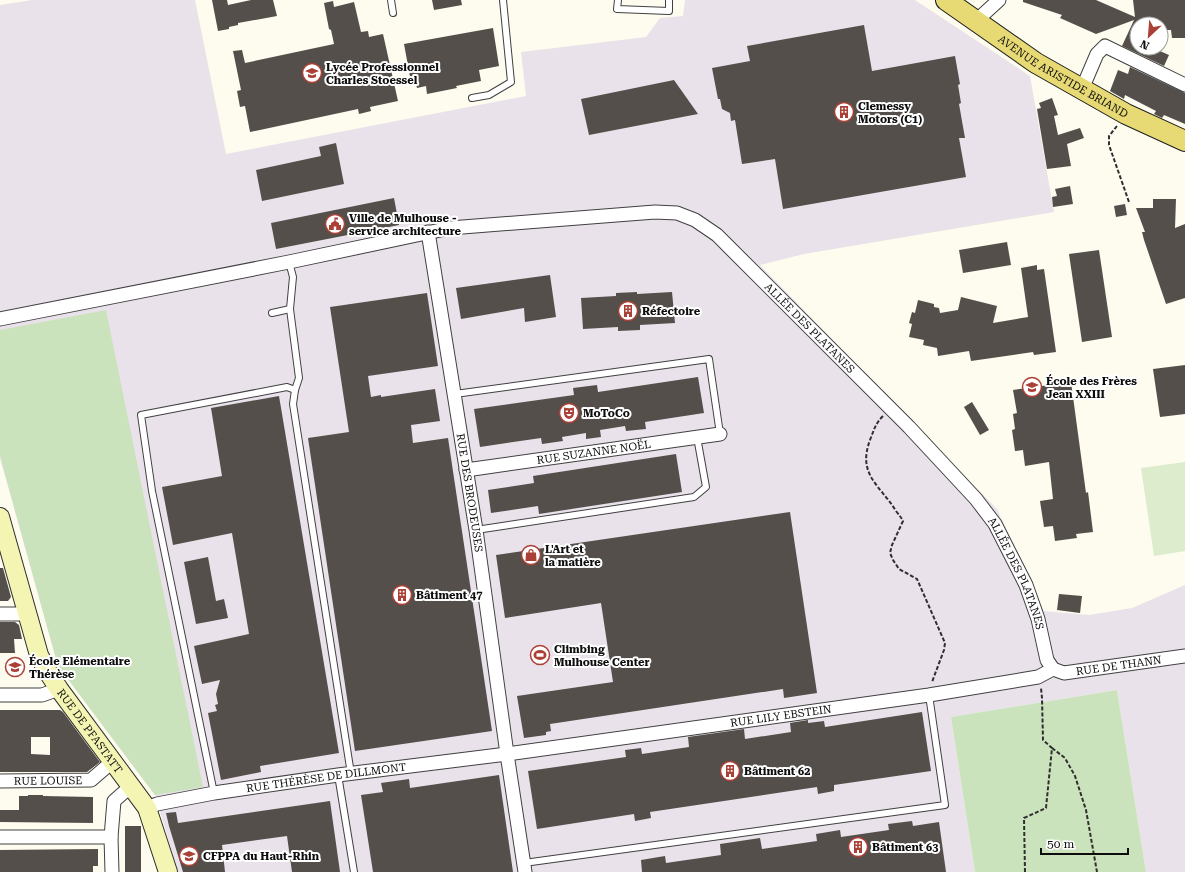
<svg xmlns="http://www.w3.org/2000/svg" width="1185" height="872" viewBox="0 0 1185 872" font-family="'Roboto Serif',serif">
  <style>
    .industrial { fill: #eae2ea }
    .green { fill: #cbe3bc }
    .pitch { fill: #ddeccd }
    .building { fill: #544f4a; fill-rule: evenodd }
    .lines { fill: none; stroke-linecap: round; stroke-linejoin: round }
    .lane-casing { stroke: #404040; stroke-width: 8 }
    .street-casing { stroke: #404040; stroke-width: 15 }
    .secondary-casing { stroke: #2f2f2f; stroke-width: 20 }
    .primary-casing { stroke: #1e1e1e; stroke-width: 22 }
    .path { stroke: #2f2f2f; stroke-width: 2; stroke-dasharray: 4 2; stroke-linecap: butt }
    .lane { stroke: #fff; stroke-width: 6 }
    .street { stroke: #fff; stroke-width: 13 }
    .secondary { stroke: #f4f5b2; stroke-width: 18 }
    .primary { stroke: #e7da74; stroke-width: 20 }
    .labels { text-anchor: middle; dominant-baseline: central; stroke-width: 4; stroke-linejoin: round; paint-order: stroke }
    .poi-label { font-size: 11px; font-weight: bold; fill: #0d0d0d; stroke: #fff; text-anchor: start }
    .street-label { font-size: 11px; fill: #0d0d0d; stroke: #fff }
  </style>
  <rect width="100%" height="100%" fill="#fdfcef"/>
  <polygon class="industrial" points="32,0 195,0 226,154 526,96 521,52 646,37 660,18 683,16 685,0 915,0 1030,76 1054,212 804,254 760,265 997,509 1044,611 1089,615 1132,608 1185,585 1185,872 1146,872 1117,690 951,717 975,872 178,872 155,795 58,666 0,458 0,5"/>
  <g class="green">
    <polygon points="106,310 203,787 155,795 58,666 0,456 0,330"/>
    <polygon points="1117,690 1146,872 975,872 951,717"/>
  </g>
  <polygon class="pitch" points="1185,462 1185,551 1154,556 1141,468"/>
  <g class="building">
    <polygon points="212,0 227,0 228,5 251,0 273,0 277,16 238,23 238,25 229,27 229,29 218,31"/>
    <polygon points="432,0 461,0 462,5 434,10"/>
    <polygon points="1023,0 1096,0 1135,17 1133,0 1185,0 1185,38 1172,38 1171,30 1161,30 1161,24 1137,24 1137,48 1153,48 1169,55 1164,66 1122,46 1134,20 1096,34 1060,18 1062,15 1023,2"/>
    <polygon points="333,1 334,7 354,2 361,32 368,31 369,37 383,34 398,101 370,107 371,111 359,114 358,109 250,132 245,106 240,107 237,91 241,90 233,51 242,50 245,63 334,44 331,30 329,29 324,3"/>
    <polygon points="864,25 872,71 955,56 960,84 958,85 961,103 959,104 965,138 959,138 966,177 783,209 775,159 742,164 735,120 731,121 730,113 722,109 720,99 718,99 712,68 750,61 747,46"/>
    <polygon points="493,28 499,66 479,70 481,81 456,86 457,88 427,94 426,86 417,88 415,81 411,82 404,44"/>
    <polygon points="1130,67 1185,93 1185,124 1164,115 1162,118 1154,114 1156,111 1125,95 1124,99 1110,91 1118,70 1128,74"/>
    <polygon points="674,80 698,114 589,135 581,99"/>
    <polygon points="1052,98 1058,115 1054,116 1058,135 1080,128 1084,138 1067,144 1071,166 1047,169 1037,109 1041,108 1039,103"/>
    <polygon points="336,143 344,184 262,201 256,170 321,156 319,147"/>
    <polygon points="1070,186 1073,204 1053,207 1052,197 1057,196 1055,189"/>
    <polygon points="394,198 399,225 276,249 271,223"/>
    <polygon points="1153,199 1176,199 1175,228 1185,224 1185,298 1166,304 1144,240 1142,232 1145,232 1136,208 1153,208"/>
    <polygon points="1125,204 1127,215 1116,217 1114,206"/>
    <polygon points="1007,242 1011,265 963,273 959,250"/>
    <polygon points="1099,250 1112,337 1082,342 1069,254"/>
    <polygon points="1037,265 1037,270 1044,269 1056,352 1034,355 1033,352 971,361 969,351 938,356 937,348 923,345 924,340 909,337 912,324 909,323 912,312 915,313 918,300 934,304 934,307 939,308 940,313 958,310 961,297 997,306 993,323 1028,317 1021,268"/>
    <polygon points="550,275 556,317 525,322 524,308 461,319 456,288"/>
    <polygon points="637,292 637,294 672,292 675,323 640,325 640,330 618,331 618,327 583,329 581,298 616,296 616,293"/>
    <polygon points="427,293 438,366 368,376 371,397 381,395 381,397 435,389 440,421 411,425 413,443 448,438 492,731 355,751 308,438 349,432 330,307"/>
    <polygon points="1185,365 1185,414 1160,417 1153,369"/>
    <polygon points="698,377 704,413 645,422 646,429 626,431 625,426 600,430 601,437 586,439 586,433 562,437 563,441 542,444 541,438 480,447 474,409 574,395 573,388 597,385 598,392"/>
    <polygon points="1071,382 1086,493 1088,492 1093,532 1076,534 1077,538 1055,541 1053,526 1044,527 1040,501 1053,499 1049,462 1025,466 1023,450 1015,451 1012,430 1015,429 1013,414 1017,413 1013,390"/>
    <polygon points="279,396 339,753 260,766 261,772 221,780 208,713 217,711 215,705 218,704 216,694 220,680 202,684 194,646 249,634 232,533 173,545 162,487 222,476 211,408"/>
    <polygon points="972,402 989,430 980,435 964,407"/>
    <polygon points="676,454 682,492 539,514 538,506 491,513 488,490 534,483 533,476"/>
    <polygon points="790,512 817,693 784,698 783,689 550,724 551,731 546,732 546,735 524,738 517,696 613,682 601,603 505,618 496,555"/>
    <polygon points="208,557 216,601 224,599 228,618 196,624 184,562"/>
    <polygon points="0,568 3,568 11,597 8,601 0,601"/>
    <polygon points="1059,594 1082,596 1080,613 1057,610"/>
    <polygon points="0,622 15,622 19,625 22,639 14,639 15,653 0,653"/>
    <path d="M 0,710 L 60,710 L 63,712 L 100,762 L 87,772 L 0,772 ZM 31,737 L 50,737 L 50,755 L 31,754 Z"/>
    <polygon points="922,712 931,771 834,785 834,791 818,794 817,787 650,812 651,818 635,821 634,814 537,829 528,771 626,757 625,750 641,748 642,754 689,747 688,737 744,729 745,739 791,732 790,723 808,720 808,723 824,721 825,727"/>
    <polygon points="499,775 513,872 373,872 361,795 383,792 381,783 409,779 410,788"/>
    <polygon points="28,795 43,795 43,796 93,797 93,823 0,822 0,810 19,810 19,796 28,796"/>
    <polygon points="330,801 340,872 292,872 287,836 222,845 225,872 183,872 169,826 166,813 176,812 178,823"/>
    <polygon points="912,821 913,826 939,822 946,872 642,872 641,860 665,856 666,863 721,855 720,844 760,838 762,849 817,841 816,834 840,830 841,837 889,830 888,824"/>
    <rect x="125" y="826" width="16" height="46"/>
    <polygon points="98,849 98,866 93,866 93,872 0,872 0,850"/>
  </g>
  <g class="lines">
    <g class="lane-casing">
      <g id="lane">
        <polyline points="391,0 393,13"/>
        <polyline points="618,0 617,9 669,11 669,0"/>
        <polyline points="472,98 489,95 511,82 503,0"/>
        <polyline points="289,262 293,277 290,309 299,378 295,390 293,404 351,774"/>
        <polyline points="272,313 290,309"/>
        <polyline points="455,394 709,359 720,434"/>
        <polyline points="476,530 694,497 706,487 697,437"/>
        <polyline points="338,775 354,872"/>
        <polyline points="214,793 152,491 141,415 287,387 295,390"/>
        <polyline points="524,863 945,805 929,695"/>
      </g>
    </g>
    <g class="street-casing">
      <g id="street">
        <polyline points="976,21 999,0"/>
        <polyline points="1082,89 1097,54 1105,46 1185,85"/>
        <path id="s1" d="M 428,232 L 476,530 L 507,754 L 525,872"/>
        <path id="s2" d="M 0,319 L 289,262 L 450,228 L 655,212 L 677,213 L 695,220 L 717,235 L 909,427 L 976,499 L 995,524 L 1026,585 L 1038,619 L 1047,660 L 1053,669"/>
        <path id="s3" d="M 466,470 L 720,434"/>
        <polyline points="0,614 19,614 26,611"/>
        <path id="s4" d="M 1053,669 L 1064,673 L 1185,656"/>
        <polyline points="0,695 42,695 59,689"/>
        <path id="s5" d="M 0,781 L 91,780 L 113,761"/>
        <path id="s6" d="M 147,808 L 157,804 L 214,793 L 338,775 L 507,754 L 929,695 L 1038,677 L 1053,669"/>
        <polyline points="0,837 111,837"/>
        <polyline points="112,872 111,837 114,801 131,786"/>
      </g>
    </g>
    <g class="secondary-casing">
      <g id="secondary">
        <path id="s7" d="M 0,517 L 39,655 L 46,669 L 59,689 L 147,808 L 168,872"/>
      </g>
    </g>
    <g class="primary-casing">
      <g id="primary">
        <path id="s8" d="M 946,0 L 1036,63 L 1126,114 L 1185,141"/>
      </g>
    </g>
    <g class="path">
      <polyline points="1117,126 1109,136 1109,145 1129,202"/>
      <path d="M 883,416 C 875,424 874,430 870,440 C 857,475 880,485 896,511 C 899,515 901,517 903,521 L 892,545 L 890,553 L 893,560 L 899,569 L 917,579 L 945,643 L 944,650 L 932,682"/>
      <polyline points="1052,748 1065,758 1075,776 1086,810 1097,872"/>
      <polyline points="1025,872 1024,818 1046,808 1052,748 1043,740 1042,698 1041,688"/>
    </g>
    <use href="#lane" class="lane"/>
    <use href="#street" class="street"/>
    <use href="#secondary" class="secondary"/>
    <use href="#primary" class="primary"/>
  </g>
  <defs>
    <g id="school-ring" transform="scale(1)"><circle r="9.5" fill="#fff" stroke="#ab4036" stroke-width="1.5"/><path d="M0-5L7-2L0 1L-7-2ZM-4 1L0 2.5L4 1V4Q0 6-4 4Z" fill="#ab4036"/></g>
    <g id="building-ring" transform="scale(1)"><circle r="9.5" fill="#fff" stroke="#ab4036" stroke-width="1.5"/><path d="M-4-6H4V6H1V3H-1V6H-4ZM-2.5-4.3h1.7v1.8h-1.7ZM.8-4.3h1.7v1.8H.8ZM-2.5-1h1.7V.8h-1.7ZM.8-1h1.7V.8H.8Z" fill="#ab4036"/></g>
    <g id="civic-ring" transform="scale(1)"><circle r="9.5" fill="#fff" stroke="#ab4036" stroke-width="1.5"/><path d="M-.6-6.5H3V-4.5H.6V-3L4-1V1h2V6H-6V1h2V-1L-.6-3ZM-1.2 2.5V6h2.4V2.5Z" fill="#ab4036"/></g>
    <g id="theatre-ring" transform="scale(1)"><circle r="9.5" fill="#fff" stroke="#ab4036" stroke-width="1.5"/><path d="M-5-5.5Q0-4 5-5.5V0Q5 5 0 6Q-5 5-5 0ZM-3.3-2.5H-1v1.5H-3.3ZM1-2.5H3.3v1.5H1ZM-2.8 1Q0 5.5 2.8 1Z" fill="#ab4036"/></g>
    <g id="shop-ring" transform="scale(1)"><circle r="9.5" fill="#fff" stroke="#ab4036" stroke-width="1.5"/><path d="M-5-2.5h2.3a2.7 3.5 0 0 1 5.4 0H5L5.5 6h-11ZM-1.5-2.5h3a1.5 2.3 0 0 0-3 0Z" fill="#ab4036"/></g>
    <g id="stadium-ring" transform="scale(1)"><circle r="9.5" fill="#fff" stroke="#ab4036" stroke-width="1.5"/><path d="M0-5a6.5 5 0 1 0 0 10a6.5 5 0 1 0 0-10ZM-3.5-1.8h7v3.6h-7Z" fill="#ab4036"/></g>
    <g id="university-ring" transform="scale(1)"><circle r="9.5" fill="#fff" stroke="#ab4036" stroke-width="1.5"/><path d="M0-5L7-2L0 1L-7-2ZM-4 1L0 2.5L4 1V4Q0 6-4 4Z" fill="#ab4036"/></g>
  </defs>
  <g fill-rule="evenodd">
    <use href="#school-ring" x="312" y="73"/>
    <use href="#building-ring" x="844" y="112"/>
    <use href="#civic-ring" x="335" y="224"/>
    <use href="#building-ring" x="628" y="311"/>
    <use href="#school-ring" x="1032" y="387"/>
    <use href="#theatre-ring" x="569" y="413"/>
    <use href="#shop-ring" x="531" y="555"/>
    <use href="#building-ring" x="402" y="595"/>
    <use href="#stadium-ring" x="540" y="655"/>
    <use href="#school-ring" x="15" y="667"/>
    <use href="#building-ring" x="730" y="771"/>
    <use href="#building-ring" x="858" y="847"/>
    <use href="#university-ring" x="189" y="856"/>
  </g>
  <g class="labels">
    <g class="poi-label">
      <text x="326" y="67">Lycée Professionnel<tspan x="326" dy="13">Charles Stoessel</tspan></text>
      <text x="858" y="106">Clemessy<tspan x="858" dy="13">Motors (C1)</tspan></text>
      <text x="349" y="218">Ville de Mulhouse -<tspan x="349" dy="13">service architecture</tspan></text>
      <text x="642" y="311">Réfectoire</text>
      <text x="1046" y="381">École des Frères<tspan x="1046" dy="13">Jean XXIII</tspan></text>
      <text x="583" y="413">MoToCo</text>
      <text x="545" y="549">L'Art et<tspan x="545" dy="13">la matière</tspan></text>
      <text x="416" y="595">Bâtiment 47</text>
      <text x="554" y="649">Climbing<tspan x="554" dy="13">Mulhouse Center</tspan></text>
      <text x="29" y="661">École Elémentaire<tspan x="29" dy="13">Thérèse</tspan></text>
      <text x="744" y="771">Bâtiment 62</text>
      <text x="872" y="847">Bâtiment 63</text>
      <text x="203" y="856">CFPPA du Haut-Rhin</text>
    </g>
    <g class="street-label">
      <text stroke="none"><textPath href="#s8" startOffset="140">AVENUE ARISTIDE BRIAND</textPath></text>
      <text stroke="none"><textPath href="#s2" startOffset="864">ALLÉE DES PLATANES</textPath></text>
      <text stroke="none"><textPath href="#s3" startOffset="129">RUE SUZANNE NOËL</textPath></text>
      <text stroke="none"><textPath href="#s1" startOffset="264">RUE DES BRODEUSES</textPath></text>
      <text stroke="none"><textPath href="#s2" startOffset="1188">ALLÉE DES PLATANES</textPath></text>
      <text stroke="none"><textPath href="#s4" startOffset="67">RUE DE THANN</textPath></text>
      <text stroke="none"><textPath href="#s6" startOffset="641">RUE LILY EBSTEIN</textPath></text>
      <text stroke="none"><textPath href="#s7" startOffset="235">RUE DE PFASTATT</textPath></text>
      <text stroke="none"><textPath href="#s6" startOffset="182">RUE THÉRÈSE DE DILLMONT</textPath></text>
      <text stroke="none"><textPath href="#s5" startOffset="48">RUE LOUISE</textPath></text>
    </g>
  </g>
  <g transform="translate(1149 36) rotate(206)"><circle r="19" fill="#ffffff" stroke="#9e9e9e"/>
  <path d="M0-3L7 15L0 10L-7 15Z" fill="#ab4036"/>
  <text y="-6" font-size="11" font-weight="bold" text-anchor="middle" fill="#0d0d0d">N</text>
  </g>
  <path d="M1041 848v6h87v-6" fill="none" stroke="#0d0d0d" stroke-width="2"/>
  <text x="1047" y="848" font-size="12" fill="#0d0d0d" stroke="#ffffff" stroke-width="3" paint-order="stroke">50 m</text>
</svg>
